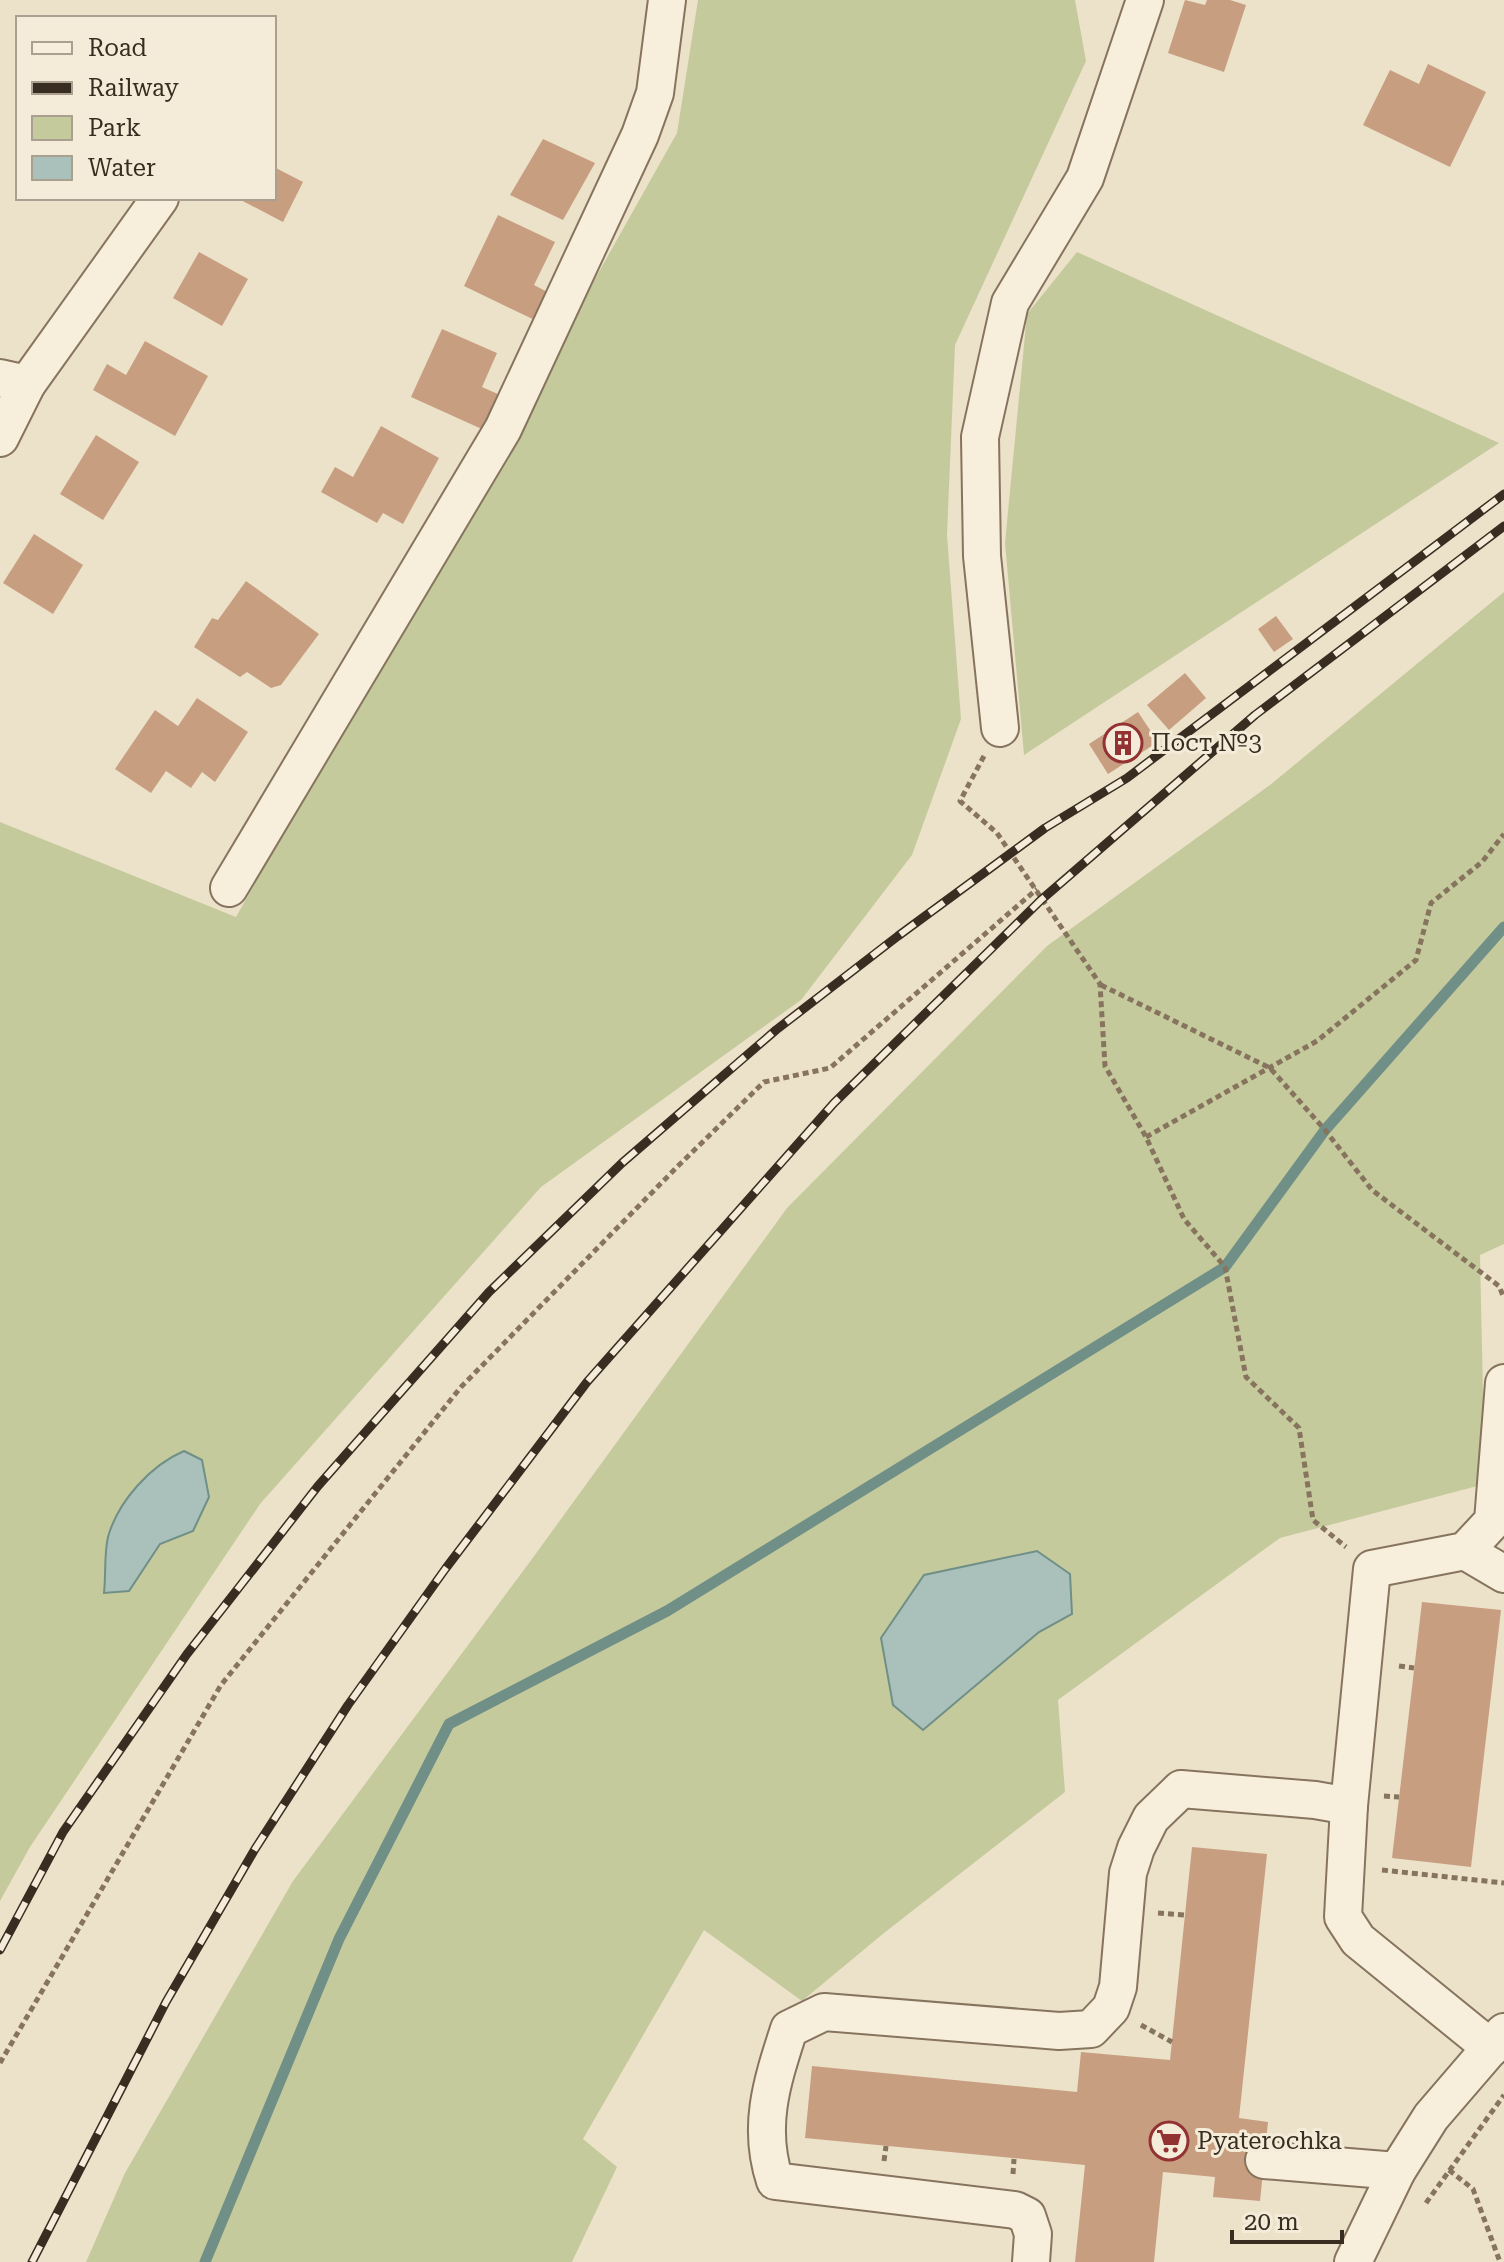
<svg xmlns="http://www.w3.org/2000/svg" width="1504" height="2262" viewBox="0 0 1504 2262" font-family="'Roboto Serif',serif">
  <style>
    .green { fill: #c5ca9d; fill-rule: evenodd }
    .water { fill: #a9c1ba; stroke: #708f87; stroke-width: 2 }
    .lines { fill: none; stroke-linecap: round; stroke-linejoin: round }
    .stream { stroke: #708f87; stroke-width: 11 }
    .building { fill: #c89e81 }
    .minor-casing { stroke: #87745e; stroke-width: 40 }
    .path { stroke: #87745e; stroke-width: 5; stroke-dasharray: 6 4; stroke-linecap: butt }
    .minor { stroke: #f7efdc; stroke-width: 36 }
    .rail-casing { stroke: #392d21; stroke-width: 9 }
    .rail { stroke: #f4ecd8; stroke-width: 6; stroke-dasharray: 18; stroke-linecap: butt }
    .labels { text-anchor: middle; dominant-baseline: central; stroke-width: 6; stroke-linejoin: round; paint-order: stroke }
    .poi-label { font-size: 24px; fill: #392d21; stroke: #f4ecd8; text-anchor: start }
  </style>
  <rect width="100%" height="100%" fill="#ece2c9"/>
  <g class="green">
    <path d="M 698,0 L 1075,0 L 1086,61 L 955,345 L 947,535 L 961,719 L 912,855 L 801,1000 L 541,1187 L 260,1504 L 30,1847 L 0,1901 L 0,822 L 236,917 L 677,133 ZM 193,1531 L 160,1544 L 129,1591 L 104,1592 L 108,1537 Z"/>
    <polygon points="1077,252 1499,443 1024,755 1005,543 1027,314"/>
    <path d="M 1504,592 L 1504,1244 L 1480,1255 L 1485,1484 L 1280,1538 L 1058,1700 L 1065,1792 L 884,1933 L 802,2001 L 704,1930 L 583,2139 L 617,2167 L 572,2262 L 86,2262 L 125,2173 L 293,1881 L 529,1563 L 787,1208 L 1047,946 L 1270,785 ZM 924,1575 L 1072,1614 L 1039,1632 Z"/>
  </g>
  <g class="water">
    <path d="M 184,1451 L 202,1460 L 209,1497 L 193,1531 L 160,1544 L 129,1591 L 104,1593 C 106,1575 104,1554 108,1537 C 118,1501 151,1465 184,1451 Z"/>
    <polygon points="1037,1551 1070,1574 1072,1614 1039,1632 923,1730 893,1705 881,1638 924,1575"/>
  </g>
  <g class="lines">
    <polyline class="stream" points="205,2262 339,1939 449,1724 667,1611 1225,1267 1325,1130 1504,927"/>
  </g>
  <g class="building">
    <polygon points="1185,0 1205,5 1207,0 1230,0 1246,5 1224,72 1168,53"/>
    <polygon points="1428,64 1486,92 1450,167 1363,125 1390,70 1419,84"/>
    <polygon points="543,139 595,163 563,220 510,195"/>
    <polygon points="274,167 303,182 283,222 237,198 274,198"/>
    <polygon points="498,215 555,242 534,285 557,297 543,324 464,286"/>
    <polygon points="199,252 248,279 222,326 173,298"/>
    <polygon points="442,329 497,353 482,387 500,395 484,430 411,397"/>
    <polygon points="145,341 208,376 175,436 93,390 107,364 126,375"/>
    <polygon points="381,426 439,458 403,524 383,513 377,523 321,492 335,467 353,477"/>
    <polygon points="96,435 139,462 103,520 60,494"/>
    <polygon points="34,534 83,565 53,614 3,583"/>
    <polygon points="246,581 319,634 281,685 271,688 247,672 240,677 194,647 212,618 218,620"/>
    <polygon points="1276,616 1293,639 1274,652 1258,629"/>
    <polygon points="1185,673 1206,698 1169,730 1147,705"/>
    <polygon points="197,698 248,732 215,782 202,772 191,788 166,771 151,793 115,769 155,710 178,726"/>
    <polygon points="1138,712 1158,742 1108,774 1089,744"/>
    <polygon points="1422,1602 1501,1610 1471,1867 1392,1858"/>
    <polygon points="1192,1847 1267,1854 1239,2118 1268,2122 1260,2201 1213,2197 1215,2177 1163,2172 1154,2262 1075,2262 1085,2165 805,2138 812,2066 1077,2092 1081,2052 1170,2060"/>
  </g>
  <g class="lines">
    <g class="minor-casing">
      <g id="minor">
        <polyline points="0,378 27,384 160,198"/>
        <polyline points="0,438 27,384"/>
        <polyline points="1000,728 982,556 980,437 1010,303 1085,178 1145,0"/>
        <polyline points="229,888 503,429 640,135 655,93 667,0"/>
        <polyline points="1465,1551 1504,1574"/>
        <polyline points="1349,1806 1372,1569 1465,1551 1493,1521 1504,1383"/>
        <polyline points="1264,2160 1397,2171"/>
        <path d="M 1031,2262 L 1033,2234 L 1027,2216 L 1015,2210 L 775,2181 C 757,2126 772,2082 789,2029 L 824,2012 L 1059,2031 L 1091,2029 L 1111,2008 L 1118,1987 L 1128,1873 L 1136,1848 L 1151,1818 L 1181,1789 L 1315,1800 L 1349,1806 L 1343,1917 L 1358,1940 L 1491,2048"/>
        <polyline points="1353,2262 1397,2171 1431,2117 1504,2032"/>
      </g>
    </g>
    <g class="path">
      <polyline points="984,756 960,801 997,833 1100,984 1105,1066 1146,1137 1184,1219 1225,1267 1246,1377 1299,1428 1313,1520 1346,1547"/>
      <polyline points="1101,985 1270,1068 1325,1130 1372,1190 1499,1286 1504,1298"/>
      <polyline points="1146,1137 1317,1041 1416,960 1431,903 1482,862 1504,834"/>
      <polyline points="1399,1666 1414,1668"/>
      <polyline points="1384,1796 1399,1797"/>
      <polyline points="1382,1870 1504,1883"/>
      <polyline points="1158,1913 1185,1915"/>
      <polyline points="1141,2025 1172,2042"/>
      <polyline points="0,2063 221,1685 461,1387 678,1166 764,1082 830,1068 1037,889"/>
      <polyline points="884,2161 886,2146"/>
      <polyline points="1449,2170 1473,2189 1500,2262"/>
      <polyline points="1013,2174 1014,2159"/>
      <polyline points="1426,2203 1504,2095"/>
    </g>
    <use href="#minor" class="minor"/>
    <g class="rail-casing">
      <g id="rail">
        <polyline points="0,1950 63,1832 187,1654 318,1486 489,1292 622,1163 776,1030 898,936 1045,828 1127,778 1504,494"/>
        <polyline points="32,2262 166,2002 255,1849 348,1705 446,1568 587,1382 834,1103 1041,900 1255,715 1504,526"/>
      </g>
    </g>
    <use href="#rail" class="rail"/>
  </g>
  <defs>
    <g id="building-ring" transform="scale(2)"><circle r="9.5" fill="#f4ecd8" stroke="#933233" stroke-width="1.5"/><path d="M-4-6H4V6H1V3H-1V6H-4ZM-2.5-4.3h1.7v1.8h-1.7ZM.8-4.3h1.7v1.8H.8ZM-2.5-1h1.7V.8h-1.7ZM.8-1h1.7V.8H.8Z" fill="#933233"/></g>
    <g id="supermarket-ring" transform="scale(2)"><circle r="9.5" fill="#f4ecd8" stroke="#933233" stroke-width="1.5"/><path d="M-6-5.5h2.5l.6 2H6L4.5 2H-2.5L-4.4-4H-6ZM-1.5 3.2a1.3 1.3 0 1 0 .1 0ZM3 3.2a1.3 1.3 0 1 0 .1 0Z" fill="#933233"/></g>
  </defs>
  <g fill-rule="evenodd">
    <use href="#building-ring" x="1123" y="743"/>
    <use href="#supermarket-ring" x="1169" y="2141"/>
  </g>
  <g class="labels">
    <g class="poi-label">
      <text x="1151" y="743">Пост №3</text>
      <text x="1197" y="2141">Pyaterochka</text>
    </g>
  </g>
  <rect x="16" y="16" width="260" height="184" fill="#f4ecd8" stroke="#a9a08f" stroke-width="2"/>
  <rect x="32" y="42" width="40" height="12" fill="#f7efdc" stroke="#a9a08f" stroke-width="2"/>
  <text x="88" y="56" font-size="24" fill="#392d21">Road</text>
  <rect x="32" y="82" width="40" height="12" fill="#392d21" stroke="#a9a08f" stroke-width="2"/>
  <text x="88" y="96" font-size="24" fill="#392d21">Railway</text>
  <rect x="32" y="116" width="40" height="24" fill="#c5ca9d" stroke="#a9a08f" stroke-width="2"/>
  <text x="88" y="136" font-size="24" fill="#392d21">Park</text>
  <rect x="32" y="156" width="40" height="24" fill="#a9c1ba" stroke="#a9a08f" stroke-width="2"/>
  <text x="88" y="176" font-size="24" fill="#392d21">Water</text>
  <path d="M1232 2230v12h110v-12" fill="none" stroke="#392d21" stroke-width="4"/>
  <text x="1244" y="2230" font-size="24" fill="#392d21" stroke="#f4ecd8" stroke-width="6" paint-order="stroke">20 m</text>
</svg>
